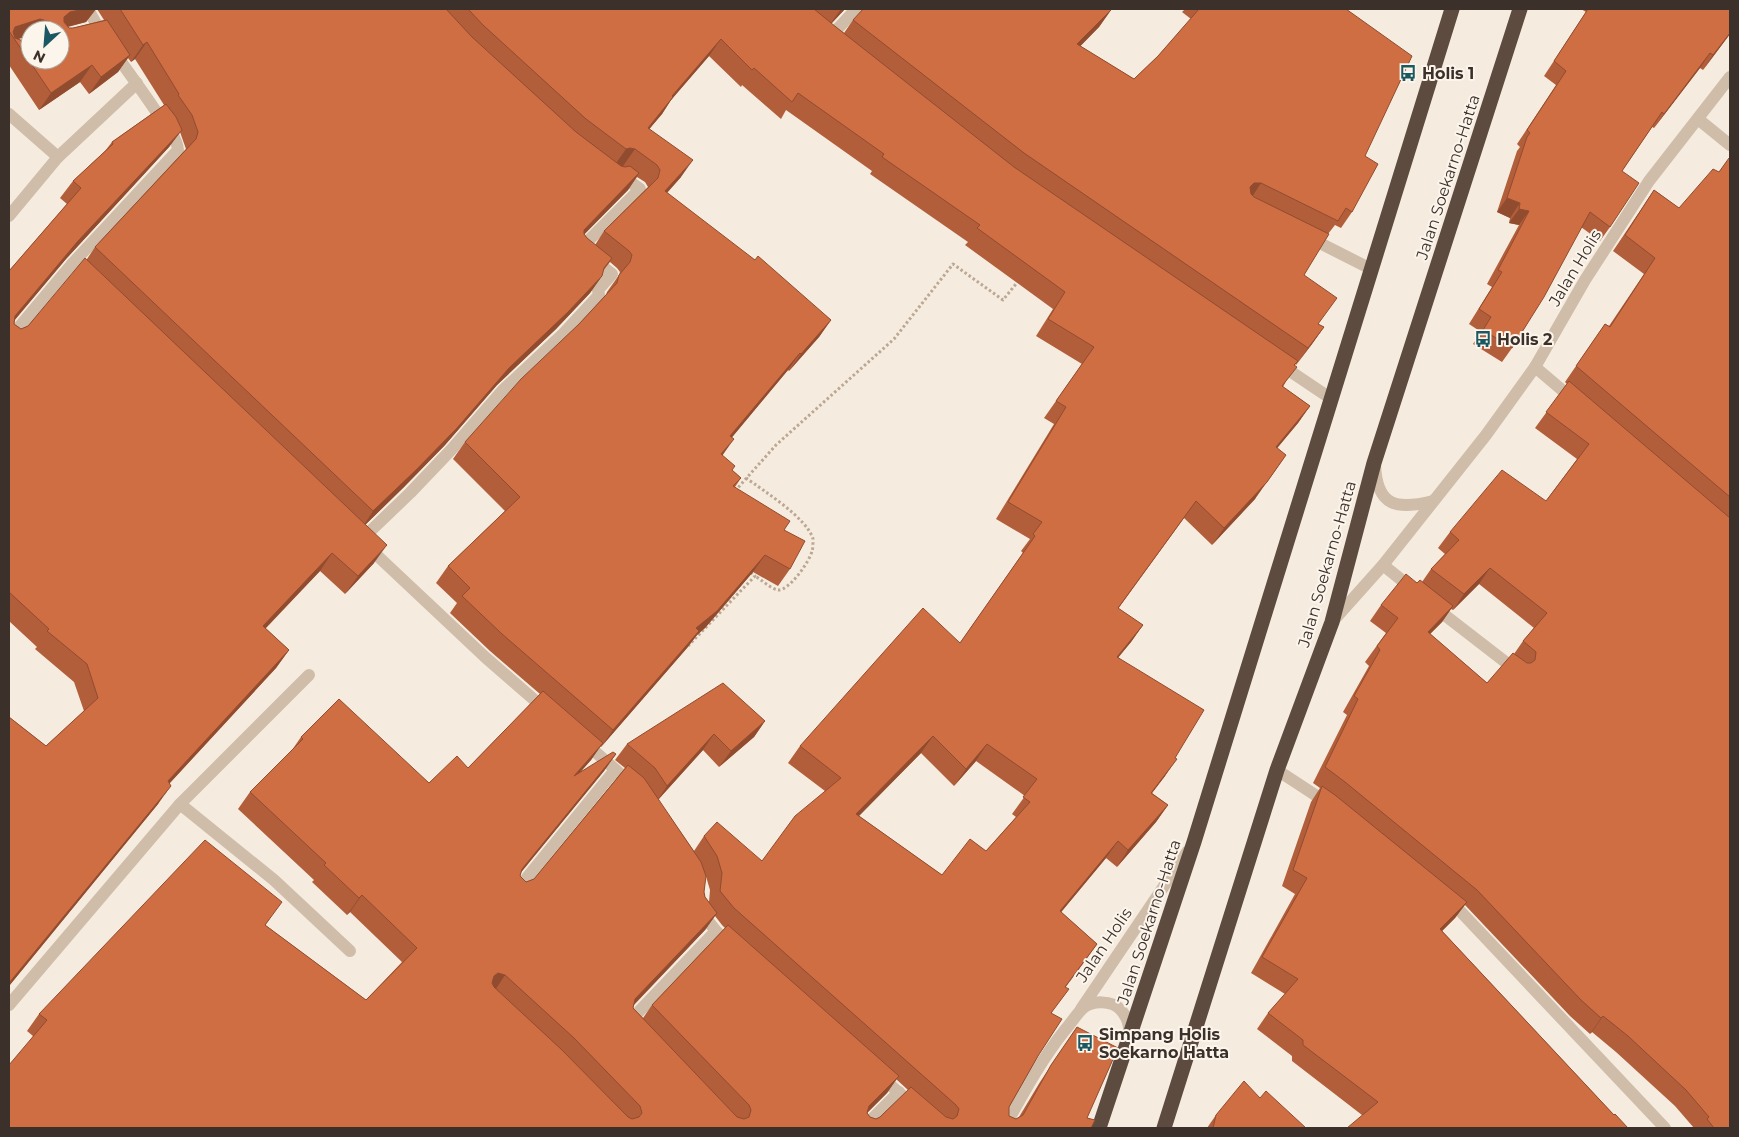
<svg xmlns="http://www.w3.org/2000/svg" width="1739" height="1137" viewBox="0 0 1739 1137" font-family="Montserrat,sans-serif">
  <style>
    .lines { fill: none; stroke-linecap: round; stroke-linejoin: round }
    .path { stroke: #bba793; stroke-width: 3; stroke-dasharray: 2.5 2.5; stroke-linecap: butt }
    .minor { stroke: #cfbda9; stroke-width: 12 }
    .highway { stroke: #5d4b40; stroke-width: 15 }
    .wall { fill: #b25e3a; fill-rule: evenodd }
    .shaded-wall { fill: #914c2f }
    .building { fill: #cf6d43; stroke: #914c2f; fill-rule: evenodd }
    .labels { text-anchor: middle; dominant-baseline: central; stroke-width: 4; stroke-linejoin: round; paint-order: stroke }
    .poi-label { font-size: 16px; font-weight: bold; fill: #3b302a; stroke: #fcf5ec; text-anchor: start }
    .street-label { font-size: 16px; fill: #3b302a; stroke: #fcf5ec }
  </style>
  <rect width="100%" height="100%" fill="#f5ecdf"/>
  <g class="lines">
    <g class="path">
      <path d="M 746,478 C 764,491 807,518 813,539 C 813,542 813,549 812,551 C 810,561 789,591 778,590 C 771,589 762,580 755,576"/>
      <polyline points="735,491 776,445 894,339 953,264 1003,300 1020,279"/>
      <polyline points="688,646 755,576 750,572"/>
    </g>
    <g class="minor">
      <polyline points="829,38 856,9"/>
      <polyline points="9,114 58,157"/>
      <polyline points="1698,119 1730,145"/>
      <polyline points="9,216 58,157 137,83"/>
      <polyline points="1308,237 1371,269"/>
      <polyline points="72,264 89,280"/>
      <path d="M 9,339 L 72,264 L 178,150 C 177,137 165,124 157,113 C 134,78 107,46 88,9"/>
      <polyline points="1278,363 1330,398"/>
      <polyline points="1535,367 1575,401"/>
      <path d="M 1375,465 C 1377,507 1397,510 1433,501"/>
      <polyline points="361,540 410,493 451,450 503,390 562,335 599,295 598,290 612,274 580,249 640,189 619,174"/>
      <polyline points="367,546 485,657 546,710"/>
      <polyline points="1383,565 1414,590"/>
      <polyline points="1433,606 1517,671"/>
      <polyline points="1333,621 1383,565 1486,435 1535,367 1585,280 1649,181 1730,77"/>
      <polyline points="584,742 633,785"/>
      <polyline points="1277,770 1329,804"/>
      <polyline points="180,804 274,880 350,951"/>
      <polyline points="516,891 615,770"/>
      <polyline points="1447,901 1461,912 1665,1128"/>
      <polyline points="700,911 716,931 732,945"/>
      <polyline points="9,1005 180,804 309,675"/>
      <polyline points="1081,1009 1187,852"/>
      <polyline points="632,1025 629,1022 716,931"/>
      <polyline points="880,1076 939,1128"/>
      <polyline points="863,1128 899,1092"/>
      <path d="M 1004,1128 C 1023,1094 1041,1060 1065,1030 C 1071,1023 1076,1015 1082,1009 C 1092,1000 1112,1000 1121,1010 C 1127,1017 1130,1026 1129,1035"/>
    </g>
    <g class="highway">
      <polyline points="1099,1128 1194,842 1452,9"/>
      <polyline points="1164,1128 1277,770 1332,622 1374,463 1520,9"/>
    </g>
  </g>
  <g class="wall">
    <path d="M 9,9 L 96,9 L 86,22 L 68,27 L 69,28 L 73,28 L 104,20 L 97,9 L 845,9 L 831,24 L 844,33 L 853,20 L 1111,10 L 1099,27 L 1080,46 L 1134,79 L 1158,56 L 1191,19 L 1182,12 L 1185,9 L 1346,9 L 1365,156 L 1352,212 L 1341,228 L 1335,225 L 1328,234 L 1304,275 L 1318,324 L 1324,327 L 1312,344 L 1296,365 L 1295,364 L 1294,366 L 1283,387 L 1310,406 L 1298,423 L 1277,448 L 1255,499 L 1212,545 L 1184,518 L 1118,609 L 1143,625 L 1131,642 L 1118,657 L 1175,758 L 1165,776 L 1152,793 L 1168,805 L 1156,822 L 1117,867 L 1106,858 L 1061,912 L 1097,944 L 1065,987 L 1051,1014 L 1038,1056 L 1009,1107 L 1009,1116 L 1016,1119 L 1019,1117 L 1040,1082 L 1077,1027 L 1087,1118 L 1095,1120 L 9,1128 L 33,1036 L 27,1031 L 39,1014 L 270,919 L 265,925 L 366,1000 L 402,962 L 350,912 L 347,915 L 312,882 L 314,880 L 238,809 L 250,792 L 292,750 L 301,737 L 429,783 L 468,768 L 540,694 L 490,651 L 450,613 L 457,603 L 436,583 L 448,566 L 505,511 L 453,459 L 465,442 L 579,324 L 606,295 L 607,292 L 619,275 L 620,272 L 617,268 L 610,262 L 603,271 L 602,276 L 590,293 L 556,329 L 497,385 L 445,445 L 404,487 L 365,525 L 374,563 L 345,594 L 320,571 L 265,628 L 289,650 L 276,668 L 169,784 L 158,804 L 9,986 L 9,717 L 46,746 L 84,711 L 74,682 L 35,649 L 37,647 L 9,621 L 9,271 L 67,204 L 60,198 L 73,181 L 105,151 L 112,142 L 164,105 L 135,59 L 131,62 L 128,58 L 118,72 L 89,94 L 80,82 L 39,110 L 9,65 ZM 30,30 L 60,30 L 23,41 L 18,39 L 28,36 ZM 709,56 L 741,87 L 742,85 L 781,119 L 786,110 L 872,171 L 870,174 L 968,242 L 965,245 L 1053,309 L 1036,336 L 1082,364 L 1044,418 L 1054,424 L 996,519 L 1030,539 L 1021,551 L 1023,553 L 960,643 L 800,746 L 788,763 L 825,791 L 762,861 L 704,836 L 694,851 L 658,800 L 703,750 L 719,767 L 754,737 L 765,721 L 627,744 L 615,760 L 625,768 L 534,879 L 526,882 L 520,876 L 521,872 L 604,771 L 616,754 L 580,772 L 591,760 L 600,746 L 601,747 L 687,648 L 697,635 L 705,628 L 753,572 L 778,586 L 790,569 L 735,487 L 741,478 L 732,470 L 722,455 L 732,437 L 788,370 L 789,371 L 819,337 L 831,320 L 667,193 L 681,177 L 649,129 L 662,114 L 671,100 ZM 180,132 L 186,149 L 95,247 L 87,259 L 28,326 L 21,329 L 14,324 L 15,319 L 66,259 L 169,147 ZM 637,177 L 645,182 L 648,187 L 604,231 L 595,245 L 587,238 L 584,234 L 628,190 ZM 921,753 L 954,786 L 976,761 L 1025,796 L 1012,814 L 1016,817 L 986,851 L 942,875 L 859,816 ZM 705,873 L 710,890 L 709,902 L 705,897 L 704,892 ZM 715,916 L 722,925 L 725,928 L 652,1005 L 643,1018 L 633,1008 L 634,1005 L 705,930 ZM 896,1079 L 908,1090 L 880,1117 L 876,1119 L 870,1117 L 867,1113 L 887,1093 Z"/>
    <polygon points="1581,9 1730,9 1730,34 1703,70 1700,68 1654,128 1652,127 1622,171 1610,227 1600,241 1581,227 1512,348 1502,362 1473,344 1481,332 1469,324 1492,287 1487,284 1519,225 1509,223 1510,218 1497,212 1517,151 1520,147 1517,144 1556,85 1544,76 1586,12"/>
    <path d="M 1730,159 L 1730,1128 L 1694,1128 L 1675,1106 L 1616,1052 L 1592,1032 L 1590,1034 L 1570,1016 L 1465,905 L 1455,918 L 1442,931 L 1614,1115 L 1628,1128 L 1362,1115 L 1292,1061 L 1292,1056 L 1257,1029 L 1268,1013 L 1285,994 L 1251,973 L 1295,894 L 1282,886 L 1311,802 L 1320,788 L 1313,783 L 1347,715 L 1343,712 L 1369,666 L 1365,662 L 1386,633 L 1370,621 L 1381,605 L 1417,583 L 1422,582 L 1431,569 L 1445,554 L 1438,548 L 1450,532 L 1546,501 L 1577,459 L 1535,428 L 1567,384 L 1565,382 L 1605,324 L 1609,326 L 1644,274 L 1613,251 L 1654,190 L 1679,208 L 1719,172 ZM 1479,584 L 1534,628 L 1523,641 L 1514,654 L 1487,683 L 1430,634 L 1442,622 L 1451,609 L 1453,610 Z"/>
    <polygon points="1260,1098 1306,1128 1207,1128 1216,1115"/>
  </g>
  <g class="shaded-wall">
    <polygon points="84,9 96,9 86,22 58,29 64,17 70,12"/>
    <polygon points="841,9 845,9 828,27"/>
    <polygon points="1111,10 1099,27 1066,61 1077,44"/>
    <polygon points="40,19 47,21 41,30 30,30 30,37 28,36 15,40 11,34 15,27"/>
    <polygon points="1730,33 1730,34 1703,70 1713,55"/>
    <polygon points="721,39 709,56 671,100 662,114 636,145 672,96"/>
    <polygon points="147,42 135,59 131,62 143,45"/>
    <polygon points="1710,53 1700,68 1654,128 1664,114"/>
    <polygon points="130,55 118,72 89,94 101,77"/>
    <polygon points="92,65 80,82 39,110 51,93"/>
    <polygon points="182,130 169,147 66,259 9,327 15,316 78,241"/>
    <polygon points="630,148 635,149 623,166 614,166 626,149"/>
    <polygon points="693,160 681,177 653,208 665,191"/>
    <polygon points="639,173 628,190 572,247 584,230"/>
    <polygon points="1254,183 1261,183 1250,200 1250,187"/>
    <polygon points="1507,198 1520,203 1510,218 1497,212"/>
    <polygon points="1519,209 1529,211 1519,225 1509,223"/>
    <polygon points="602,276 590,293 556,329 497,385 445,445 404,487 362,528 373,511 509,368"/>
    <polygon points="831,320 819,337 789,371 801,354"/>
    <polygon points="1324,327 1312,344 1296,365 1308,348"/>
    <polygon points="800,353 788,370 719,453 730,436"/>
    <polygon points="1310,406 1298,423 1264,464 1276,447"/>
    <polygon points="734,439 722,456 721,454"/>
    <polygon points="1286,455 1255,499 1212,545 1224,528"/>
    <polygon points="387,545 374,563 345,594 358,576"/>
    <polygon points="332,553 320,571 251,644 263,626"/>
    <polygon points="765,555 753,572 705,628 697,635 687,648 601,747 613,730 696,628"/>
    <polygon points="1490,568 1479,584 1453,610 1464,594"/>
    <polygon points="1453,606 1442,622 1416,648 1428,632"/>
    <polygon points="1143,625 1131,642 1105,674 1117,657"/>
    <polygon points="289,650 276,668 155,799 168,781"/>
    <polygon points="765,721 754,737 719,767 731,751"/>
    <polygon points="714,734 703,750 656,802 667,786"/>
    <polygon points="933,736 921,753 844,831 856,814"/>
    <polygon points="603,743 591,760 562,793 574,776"/>
    <polygon points="987,744 976,761 954,786 966,769"/>
    <polygon points="616,754 604,771 510,886 522,869"/>
    <polygon points="1177,759 1165,776 1139,810 1151,793"/>
    <polygon points="171,786 158,804 9,986 9,983"/>
    <polygon points="1168,805 1156,822 1117,867 1128,850"/>
    <polygon points="1118,841 1106,858 1048,928 1060,911"/>
    <polygon points="362,895 350,912 347,915 359,898"/>
    <polygon points="1467,902 1455,918 1428,945 1440,929"/>
    <polygon points="717,913 705,930 623,1016 635,999"/>
    <polygon points="1097,944 1085,961 1053,1004 1065,987"/>
    <polygon points="498,973 505,975 494,992 486,990 494,976"/>
    <polygon points="1603,1016 1592,1032 1590,1034 1601,1018"/>
    <polygon points="899,1076 887,1093 857,1123 869,1106"/>
  </g>
  <g class="building">
    <path d="M 9,9 L 84,9 L 70,12 L 64,17 L 64,22 L 69,28 L 73,28 L 107,20 L 130,55 L 101,77 L 92,65 L 51,93 L 9,31 ZM 40,19 L 47,21 L 49,24 L 50,29 L 49,30 L 60,30 L 60,60 L 30,60 L 30,39 L 23,41 L 15,38 L 13,32 L 15,27 Z"/>
    <polygon points="120,9 446,9 472,37 576,132 621,166 625,167 630,166 639,173 584,230 584,234 587,238 612,258 604,268 602,276 568,312 509,368 457,428 416,470 373,511 95,247 196,139 198,132 192,115 178,95 179,94 147,42 143,45"/>
    <path d="M 468,9 L 814,9 L 836,27 L 1014,167 L 1298,361 L 1294,365 L 1297,367 L 1282,386 L 1310,406 L 1276,447 L 1286,455 L 1267,482 L 1224,528 L 1196,501 L 1118,608 L 1143,625 L 1117,657 L 1204,710 L 1175,758 L 1177,759 L 1151,793 L 1168,805 L 1128,850 L 1118,841 L 1060,911 L 1097,944 L 1065,987 L 1069,989 L 1051,1013 L 1062,1019 L 1038,1056 L 1009,1107 L 1009,1116 L 1016,1119 L 1023,1115 L 1051,1065 L 1077,1027 L 1118,1048 L 1087,1118 L 1095,1120 L 1091,1128 L 9,1128 L 9,1065 L 47,1020 L 39,1014 L 205,840 L 282,902 L 265,925 L 366,1000 L 417,948 L 362,895 L 359,898 L 324,865 L 326,863 L 250,792 L 303,739 L 301,737 L 339,699 L 429,783 L 457,756 L 468,768 L 543,691 L 603,743 L 574,776 L 613,752 L 616,754 L 522,869 L 520,876 L 526,882 L 534,879 L 628,765 L 644,778 L 701,862 L 706,876 L 704,892 L 705,897 L 717,913 L 635,999 L 633,1008 L 737,1117 L 744,1119 L 749,1117 L 751,1110 L 749,1105 L 652,1005 L 728,925 L 899,1076 L 869,1106 L 867,1113 L 870,1117 L 876,1119 L 880,1117 L 911,1087 L 946,1117 L 953,1119 L 957,1116 L 959,1109 L 956,1105 L 734,908 L 720,891 L 722,873 L 717,856 L 704,836 L 717,822 L 762,861 L 795,816 L 841,778 L 800,746 L 923,608 L 960,643 L 1035,536 L 1033,534 L 1042,522 L 1008,502 L 1066,407 L 1056,401 L 1094,347 L 1048,319 L 1065,292 L 977,228 L 980,225 L 882,157 L 884,154 L 798,93 L 792,102 L 754,68 L 752,70 L 721,39 L 672,96 L 673,97 L 648,128 L 693,160 L 665,191 L 755,260 L 758,256 L 831,320 L 801,354 L 800,353 L 730,436 L 734,439 L 721,454 L 735,466 L 732,470 L 741,478 L 733,486 L 790,521 L 784,530 L 805,541 L 790,569 L 765,555 L 717,611 L 696,628 L 699,631 L 613,730 L 502,634 L 462,596 L 470,588 L 448,566 L 520,497 L 465,442 L 521,379 L 579,324 L 617,283 L 619,275 L 630,262 L 632,255 L 629,251 L 604,231 L 658,178 L 660,170 L 657,165 L 635,149 L 630,148 L 626,149 L 586,119 L 483,25 ZM 933,736 L 966,769 L 987,744 L 1037,779 L 1023,797 L 1030,802 L 986,851 L 970,839 L 942,875 L 856,814 ZM 498,973 L 505,975 L 574,1038 L 640,1106 L 642,1113 L 639,1117 L 632,1119 L 628,1117 L 562,1050 L 494,987 L 492,983 L 494,976 Z"/>
    <polygon points="863,9 1109,9 1111,10 1077,44 1134,79 1158,56 1199,9 1346,9 1412,56 1365,156 1378,164 1352,212 1346,208 1338,221 1261,183 1254,183 1250,187 1251,194 1254,197 1329,234 1304,275 1337,298 1318,324 1324,327 1308,348 1024,153 853,20"/>
    <polygon points="1588,9 1730,9 1730,33 1713,55 1710,53 1664,114 1662,112 1622,171 1639,183 1610,227 1590,212 1544,297 1512,348 1483,330 1491,317 1479,309 1502,272 1498,270 1529,211 1519,209 1520,203 1507,198 1527,137 1530,133 1527,130 1566,71 1554,61"/>
    <polygon points="166,104 176,117 182,130 78,241 15,316 14,324 21,329 28,326 85,258 387,545 358,576 332,553 263,626 289,650 168,781 171,786 9,983 9,717 46,746 98,698 87,664 47,631 49,629 9,592 9,271 81,188 73,181 113,144 112,142"/>
    <polygon points="1729,158 1730,159 1730,497 1576,366 1605,324 1610,327 1655,258 1625,235 1654,190 1679,208 1713,169 1719,172"/>
    <polygon points="1569,381 1730,518 1730,1128 1714,1128 1707,1119 1709,1117 1686,1090 1628,1036 1603,1016 1601,1018 1581,1000 1477,890 1345,782 1325,767 1358,699 1354,696 1380,650 1377,646 1398,618 1381,605 1406,574 1417,583 1420,580 1453,606 1428,632 1487,683 1513,653 1527,663 1531,663 1535,660 1536,652 1523,641 1547,613 1490,568 1464,594 1431,569 1459,540 1450,532 1502,470 1546,501 1589,444 1546,412"/>
    <polygon points="723,683 765,721 731,751 714,734 667,786 655,768 627,744"/>
    <polygon points="1322,786 1335,795 1467,902 1440,929 1614,1115 1615,1114 1628,1128 1347,1128 1378,1102 1303,1045 1303,1040 1268,1013 1298,979 1262,957 1307,878 1293,870"/>
    <polygon points="1244,1081 1260,1098 1266,1091 1306,1128 1213,1128 1216,1115"/>
  </g>
  <defs>
    <g id="bus-bare" transform="scale(1.35)"><path d="M-5-6H5V4H4V6H2V4H-2V6H-4V4H-5ZM-3.5-4V0h7V-4ZM-3.5 1.2v1.5H-2V1.2ZM2 1.2v1.5H3.5V1.2Z" fill="#1b5861" stroke="#fcf5ec" stroke-width="2.5" paint-order="stroke"/></g>
  </defs>
  <g fill-rule="evenodd">
    <use href="#bus-bare" x="1408" y="73"/>
    <use href="#bus-bare" x="1483" y="339"/>
    <use href="#bus-bare" x="1085" y="1043"/>
  </g>
  <g class="labels">
    <g class="poi-label">
      <text x="1422" y="73">Holis 1</text>
      <text x="1497" y="339">Holis 2</text>
      <text x="1099" y="1034">Simpang Holis<tspan x="1099" dy="18">Soekarno Hatta</tspan></text>
    </g>
    <g class="street-label">
      <text transform="translate(1448 177) rotate(-72)">Jalan Soekarno-Hatta</text>
      <text transform="translate(1575 268) rotate(-59)">Jalan Holis</text>
      <text transform="translate(1327 564) rotate(-74)">Jalan Soekarno-Hatta</text>
      <text transform="translate(1149 922) rotate(-72)">Jalan Soekarno-Hatta</text>
      <text transform="translate(1104 945) rotate(-56)">Jalan Holis</text>
    </g>
  </g>
  <rect width="1739" height="1137" fill="none" stroke="#3b302a" stroke-width="20"/>
  <g transform="translate(45 45) rotate(206)"><circle r="24" fill="#fcf5ec" stroke="#afa69e"/>
  <path d="M0-4L9 19L0 12L-9 19Z" fill="#1b5861"/>
  <text y="-8" font-size="14" font-weight="bold" text-anchor="middle" fill="#3b302a">N</text>
  </g>
</svg>
